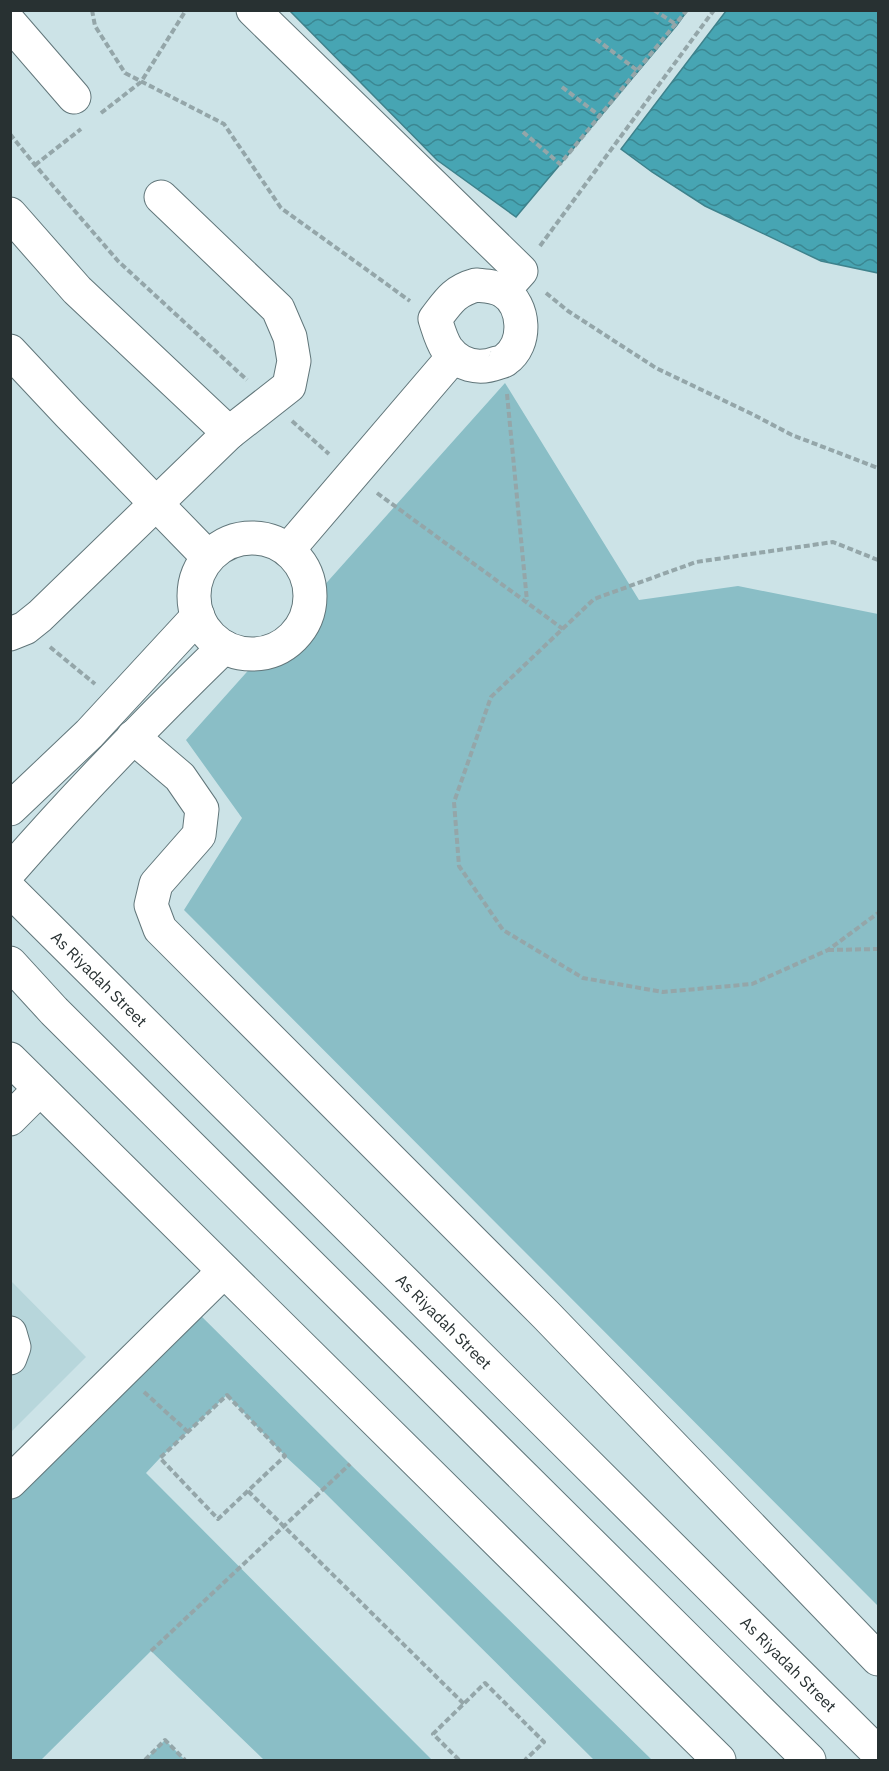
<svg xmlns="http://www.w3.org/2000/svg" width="889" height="1771" viewBox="0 0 889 1771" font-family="'IBM Plex Sans',sans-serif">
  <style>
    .built { fill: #b7d6db }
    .grass { fill: url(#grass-tufts) }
    .green { fill: #8abec6 }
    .water { fill: url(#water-waves); stroke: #3e828c; stroke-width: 1.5 }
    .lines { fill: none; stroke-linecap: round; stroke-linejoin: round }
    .minor-casing { stroke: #61767a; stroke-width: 35 }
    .path { stroke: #94a6a9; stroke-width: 4; stroke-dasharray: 6 3; stroke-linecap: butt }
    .minor { stroke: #fff; stroke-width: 33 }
    .labels { text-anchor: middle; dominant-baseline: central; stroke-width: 6; stroke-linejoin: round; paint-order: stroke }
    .street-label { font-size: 16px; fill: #283132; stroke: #fff }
  </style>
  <defs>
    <pattern id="grass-tufts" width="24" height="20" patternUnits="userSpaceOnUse" patternTransform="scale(1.5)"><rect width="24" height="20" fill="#8abec6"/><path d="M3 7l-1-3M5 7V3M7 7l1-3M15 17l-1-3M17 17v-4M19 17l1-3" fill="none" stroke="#719ba1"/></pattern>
    <pattern id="water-waves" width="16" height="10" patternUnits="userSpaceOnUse" patternTransform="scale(1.5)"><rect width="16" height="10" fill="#47a5b3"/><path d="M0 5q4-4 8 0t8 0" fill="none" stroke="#3b8792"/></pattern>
  </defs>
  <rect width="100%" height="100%" fill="#cce3e7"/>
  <polygon class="built" points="11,1281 86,1357 11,1432"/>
  <polygon class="grass" points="165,1740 185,1760 145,1760"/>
  <g class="green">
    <polygon points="505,383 639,600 738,586 878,614 878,1606 184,910 242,818 186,740"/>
    <polygon points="190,1305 350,1464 652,1760 594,1760 322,1490 285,1456 227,1395 160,1458 146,1473 432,1760 264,1760 151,1651 41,1760 11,1760 11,1482"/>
  </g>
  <g class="water">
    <polygon points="290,11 687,11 677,25 516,217 437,160"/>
    <polygon points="726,11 878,11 878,273 821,261 705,206 652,172 621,149"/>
  </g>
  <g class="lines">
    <g class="minor-casing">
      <g id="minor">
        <polyline points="253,10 521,271 503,291"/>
        <polyline points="10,23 74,97"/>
        <polyline points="10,214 77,290 229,433"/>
        <path d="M 476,285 C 485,286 495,286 503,291 C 525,305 528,344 505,360 C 505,361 497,363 497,363 C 478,370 459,365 447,349 C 441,340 438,328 435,319 C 448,302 454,291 476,285 Z"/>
        <polyline points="10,351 69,414 208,557"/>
        <circle cx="252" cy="596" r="58"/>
        <polyline points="288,550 453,357"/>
        <polyline points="10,634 25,628 40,616 229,433 289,386 294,361 290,337 278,309 161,197"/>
        <polyline points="133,737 180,777 202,809 199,835 156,884 151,905 160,929 546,1315 878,1659"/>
        <polyline points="10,809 89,734 198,616"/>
        <path d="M 10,871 C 78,793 150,719 224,647"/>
        <path id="s1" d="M 10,890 L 878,1753"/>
        <polyline points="10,963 54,1011 809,1760"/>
        <polyline points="10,1059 719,1760"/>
        <polyline points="10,1119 40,1089"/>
        <polyline points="10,1333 14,1347 10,1358"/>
        <polyline points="10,1482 224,1271"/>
      </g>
    </g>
    <g class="path">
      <polyline points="92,10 95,26 125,73 224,124 281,208 410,301"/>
      <polyline points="654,10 677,25"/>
      <polyline points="596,39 638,71"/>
      <polyline points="562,87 600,116"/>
      <polyline points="101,113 141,82 186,10"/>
      <polyline points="523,132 560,164 687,10"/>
      <polyline points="10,134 35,165 118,261 247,380"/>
      <polyline points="35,165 81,129"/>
      <polyline points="540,246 714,10"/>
      <polyline points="546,293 568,311 656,368 752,414 792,435 878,468"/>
      <polyline points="507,394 527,601"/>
      <polyline points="292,421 329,454"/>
      <polyline points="377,493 563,629"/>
      <polyline points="878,560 833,542 696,562 594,599 491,697 454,802 459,866 503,930 583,978 663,992 752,984 828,950 878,913"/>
      <polyline points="50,647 95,684"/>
      <polyline points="828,950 878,949"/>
      <polyline points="144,1392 188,1432"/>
      <polygon points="227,1395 285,1456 218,1519 160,1458"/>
      <polyline points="248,1491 464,1704"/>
      <polyline points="151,1651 350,1464"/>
      <polyline points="145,1760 165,1740 185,1760"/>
      <polyline points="459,1760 433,1734 485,1683 544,1742 525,1760"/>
    </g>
    <use href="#minor" class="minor"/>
  </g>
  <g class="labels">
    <g class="street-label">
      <text stroke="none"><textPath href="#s1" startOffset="126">As Riyadah Street</textPath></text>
      <text stroke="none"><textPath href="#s1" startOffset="612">As Riyadah Street</textPath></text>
      <text stroke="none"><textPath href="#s1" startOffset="1098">As Riyadah Street</textPath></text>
    </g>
  </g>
  <rect width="889" height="1771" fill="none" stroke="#283132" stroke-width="24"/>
</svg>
